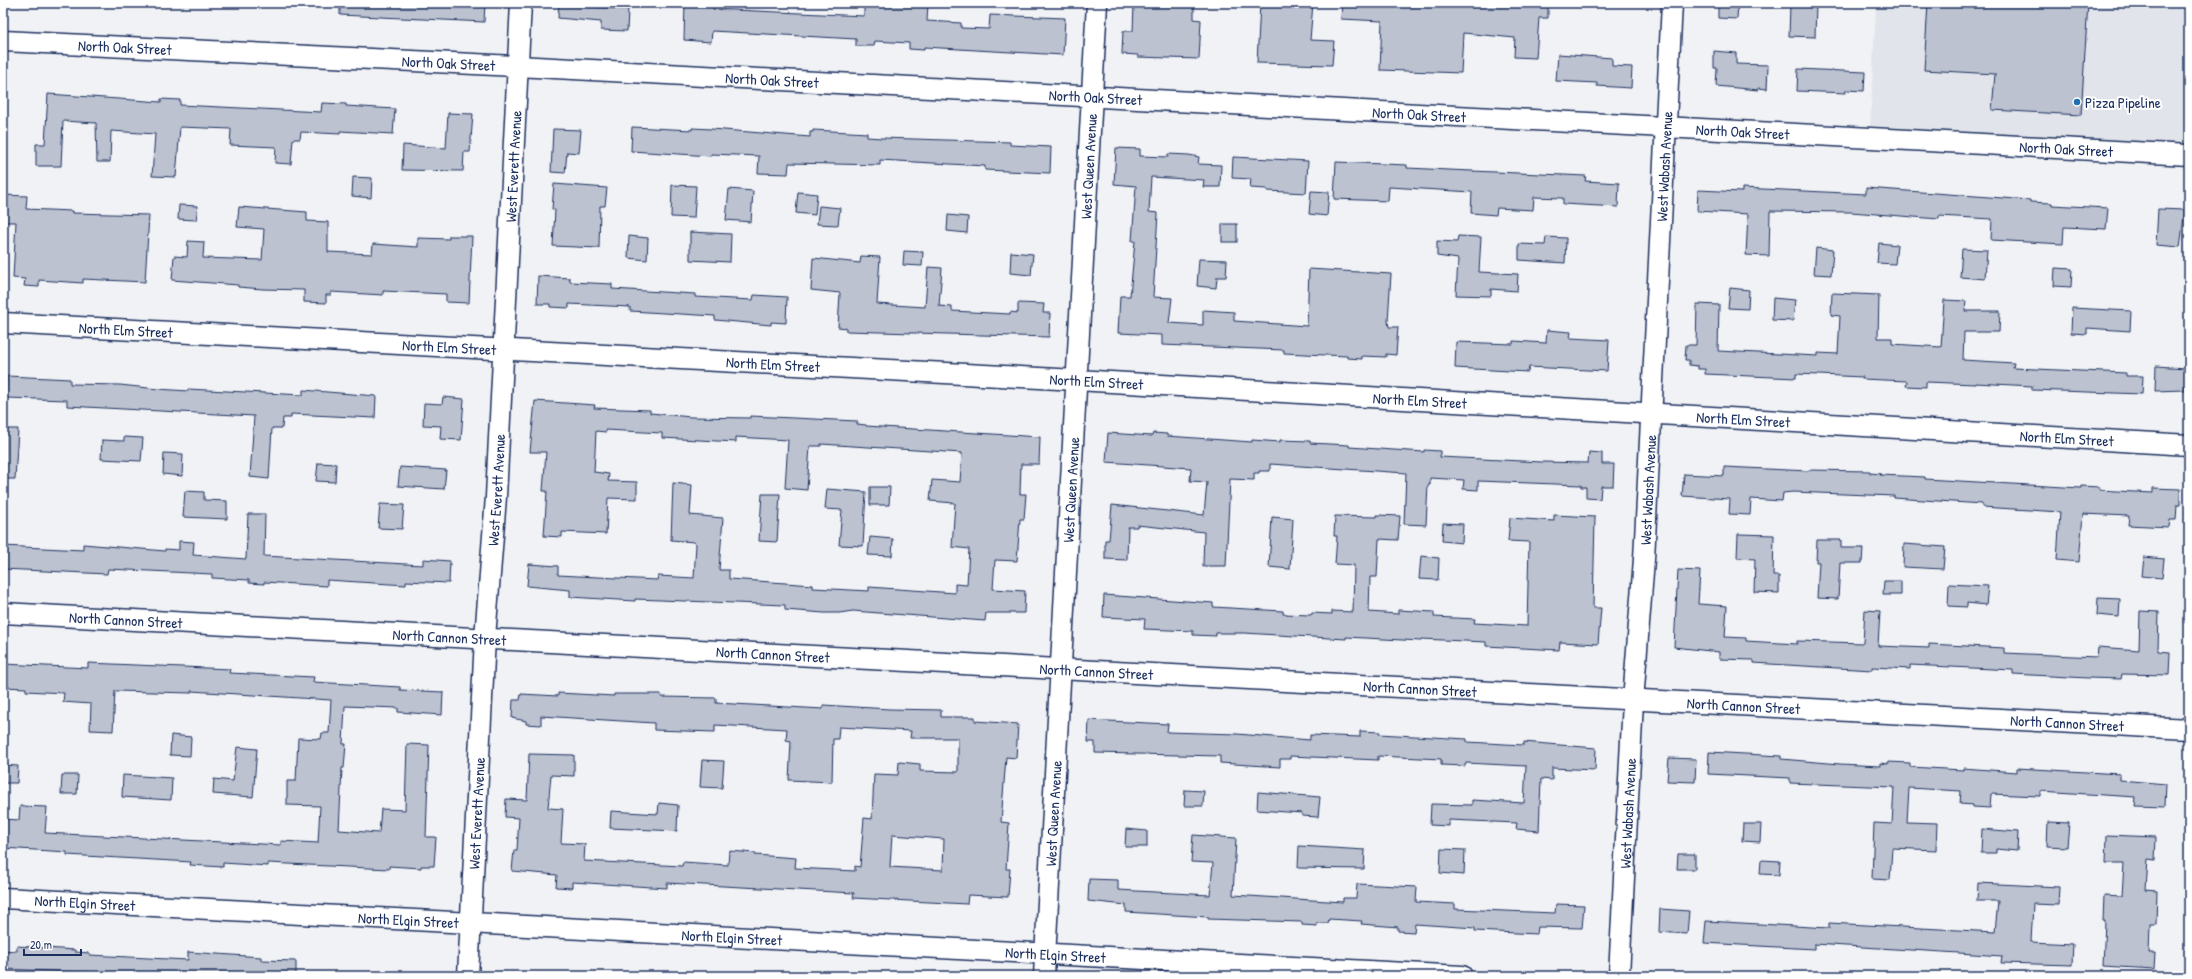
<svg xmlns="http://www.w3.org/2000/svg" width="2192" height="979" viewBox="0 0 2192 979" font-family="'Patrick Hand',sans-serif">
  <style>
    .built { fill: #e1e4ea }
    .building { fill: #bcc2d0; stroke: #1b2f5e; fill-rule: evenodd }
    .lines { fill: none; stroke-linecap: round; stroke-linejoin: round }
    .street-casing { stroke: #1b2f5e; stroke-width: 23 }
    .street { stroke: #fff; stroke-width: 20 }
    .poi-dot { fill: #1f6fb2; stroke: #fff; stroke-width: 1.5 }
    .labels { text-anchor: middle; dominant-baseline: central; stroke-width: 4; stroke-linejoin: round; paint-order: stroke }
    .street-label { font-size: 15px; fill: #1b2f5e; stroke: #fff }
    .poi-label { font-size: 15px; fill: #1b2f5e; stroke: #fff; text-anchor: start }
  </style>
  <rect width="100%" height="100%" fill="#f1f2f5"/>
  <filter id="ink" filterUnits="userSpaceOnUse"><feTurbulence type="fractalNoise" baseFrequency=".025" numOctaves="2"/><feDisplacementMap in="SourceGraphic" scale="8" xChannelSelector="R" yChannelSelector="G"/><feConvolveMatrix kernelMatrix="1 2 1 2 8 2 1 2 1" color-interpolation-filters="sRGB"/></filter>
  <g filter="url(#ink)">
    <polygon class="built" points="1876,3 2189,3 2189,146 1870,130"/>
    <g class="building">
      <polygon points="340,3 485,3 484,22 340,15"/>
      <polygon points="559,3 588,3 588,7 628,9 627,31 601,30 601,22 558,18"/>
      <polygon points="685,3 713,3 713,9 864,16 864,3 928,3 927,21 961,23 961,28 989,29 990,15 1065,18 1063,55 924,47 924,50 909,49 909,43 875,41 874,46 856,46 856,39 712,31 711,42 684,40"/>
      <polygon points="1134,3 1194,3 1194,19 1201,20 1199,59 1138,57 1138,55 1122,54 1123,31 1133,31"/>
      <polygon points="1260,3 1313,3 1310,40 1334,41 1332,65 1257,63"/>
      <polygon points="1342,3 1548,3 1548,18 1539,18 1536,58 1514,57 1515,38 1463,33 1461,73 1380,70 1382,21 1341,19"/>
      <polygon points="1718,3 1738,3 1737,19 1718,18"/>
      <polygon points="1928,3 2088,3 2081,115 1992,110 1995,74 1924,70"/>
      <polygon points="1790,4 1816,5 1815,37 1789,36"/>
      <polygon points="1714,51 1736,53 1736,64 1768,65 1767,89 1758,88 1758,90 1716,86 1717,68 1714,68"/>
      <polygon points="1558,54 1612,58 1612,66 1632,67 1631,88 1597,86 1597,83 1556,81"/>
      <polygon points="1798,69 1865,72 1864,91 1846,90 1846,93 1797,91"/>
      <polygon points="48,94 161,102 161,99 180,100 180,105 321,112 322,103 346,104 346,106 395,109 393,134 340,131 340,134 301,132 300,139 293,139 291,164 275,163 276,147 230,145 231,129 180,127 176,177 152,176 155,134 111,131 110,162 97,162 96,123 63,121 61,166 36,166 36,144 45,144"/>
      <polygon points="448,113 473,114 470,152 464,152 463,171 402,170 403,145 446,148"/>
      <polygon points="632,127 692,130 692,128 712,129 810,137 810,132 813,132 813,130 867,133 867,137 882,138 1010,142 1010,145 1051,147 1050,173 985,170 985,166 880,160 880,165 789,163 788,174 758,173 759,156 711,154 711,156 631,151"/>
      <polygon points="553,129 581,130 579,153 567,152 565,173 551,172"/>
      <polygon points="1116,148 1140,149 1140,156 1168,157 1168,154 1189,155 1199,157 1198,164 1221,165 1220,187 1203,187 1204,180 1151,177 1149,212 1158,213 1153,297 1172,298 1169,323 1203,325 1203,310 1234,312 1234,321 1307,326 1309,269 1391,274 1388,321 1389,327 1398,327 1396,355 1386,354 1386,357 1362,356 1362,359 1347,358 1347,356 1284,353 1284,350 1162,345 1162,335 1118,333 1120,296 1130,296 1135,241 1132,241 1136,186 1114,184"/>
      <polygon points="1233,157 1308,161 1306,193 1267,191 1267,189 1250,188 1251,179 1232,178"/>
      <polygon points="1336,162 1407,165 1407,168 1449,170 1586,176 1585,181 1619,183 1618,207 1563,204 1563,198 1534,197 1533,210 1497,208 1496,215 1471,213 1472,192 1389,187 1388,201 1334,199"/>
      <polygon points="353,177 372,178 371,198 352,196"/>
      <polygon points="554,184 607,188 605,206 600,206 599,248 553,246 555,210 552,209"/>
      <polygon points="672,185 696,186 694,218 671,217"/>
      <polygon points="1742,188 1866,194 1866,188 2030,200 2030,202 2052,203 2052,205 2108,208 2106,229 2064,227 2063,244 1991,240 1992,219 1939,216 1939,219 1851,212 1770,211 1769,256 1746,255 1748,214 1697,211 1698,190 1742,192"/>
      <polygon points="729,189 753,191 751,222 726,220"/>
      <polygon points="1311,191 1329,192 1327,216 1309,214"/>
      <polygon points="798,192 817,194 815,215 796,213"/>
      <polygon points="3,195 27,196 26,209 72,211 72,213 149,215 145,282 83,279 83,283 39,280 39,287 24,286 25,279 13,278 16,222 5,222 6,217 3,217"/>
      <polygon points="179,205 198,206 196,220 178,219"/>
      <polygon points="819,206 840,208 838,225 817,224"/>
      <polygon points="239,207 307,212 307,221 328,222 328,252 372,254 373,244 418,247 418,238 449,239 449,236 472,236 469,303 446,302 446,294 383,291 383,295 331,292 331,295 326,295 326,303 304,302 304,290 263,289 238,287 238,285 172,280 174,256 187,257 188,241 204,242 203,258 262,260 264,229 237,227"/>
      <polygon points="2158,209 2185,210 2180,247 2156,245"/>
      <polygon points="948,215 968,217 967,233 947,231"/>
      <rect x="1222" y="224" width="15" height="18"/>
      <polygon points="690,232 731,234 730,262 690,260"/>
      <polygon points="629,236 648,238 647,260 628,258"/>
      <polygon points="1458,236 1481,237 1479,272 1518,274 1517,291 1491,289 1491,296 1456,295 1458,259 1437,256 1437,241 1457,242"/>
      <polygon points="1546,237 1566,238 1565,263 1519,260 1519,244 1545,245"/>
      <polygon points="1879,243 1897,245 1895,264 1877,263"/>
      <polygon points="1816,248 1833,250 1831,275 1814,274"/>
      <polygon points="1962,249 1987,250 1985,279 1960,277"/>
      <polygon points="904,251 923,252 922,266 903,265"/>
      <polygon points="1011,252 1033,254 1031,275 1010,273"/>
      <polygon points="861,256 880,257 877,304 925,307 928,267 942,268 939,306 952,307 952,311 1010,314 1010,312 1018,313 1018,303 1044,304 1043,313 1050,313 1049,337 846,331 846,328 838,327 840,293 811,290 813,258 860,263"/>
      <polygon points="1199,259 1227,260 1226,277 1217,277 1216,288 1197,286"/>
      <polygon points="2055,268 2072,269 2071,287 2054,286"/>
      <polygon points="538,276 570,278 570,282 612,284 612,289 695,294 695,297 753,300 754,295 787,297 786,323 771,322 771,325 715,320 715,316 630,311 630,307 569,304 569,308 550,307 550,304 537,304"/>
      <polygon points="1730,288 1749,290 1748,309 1728,308"/>
      <polygon points="1832,293 1879,295 1878,338 1892,338 1892,344 1941,347 1944,300 1966,301 1965,311 2000,311 1999,332 1964,332 1963,360 2014,363 2013,368 2126,373 2126,376 2143,376 2142,394 2032,390 2032,386 1975,383 1975,384 1926,382 1926,387 1906,386 1907,381 1862,379 1863,377 1796,374 1796,378 1705,374 1705,369 1698,369 1698,366 1689,365 1689,360 1685,360 1686,345 1696,345 1697,304 1719,305 1718,351 1818,356 1818,353 1838,354 1840,316 1831,315"/>
      <polygon points="1773,298 1795,300 1793,321 1772,320"/>
      <polygon points="2072,308 2131,311 2130,331 2087,328 2087,334 2071,333"/>
      <polygon points="1547,330 1571,332 1570,338 1609,340 1607,371 1529,367 1528,372 1455,368 1456,342 1513,344 1513,341 1546,343"/>
      <polygon points="2156,366 2186,368 2185,390 2155,391"/>
      <polygon points="7,376 70,379 70,384 120,385 158,389 188,391 188,389 303,395 303,390 376,396 375,418 291,414 291,418 283,418 282,428 272,428 269,479 250,477 254,416 67,406 67,400 6,398"/>
      <polygon points="443,397 464,399 461,440 440,439 441,426 423,425 424,403 442,404"/>
      <polygon points="535,401 595,405 594,408 650,410 650,413 691,417 750,418 750,416 857,421 857,424 866,425 866,426 1040,437 1039,464 1021,464 1020,494 1026,494 1024,519 1020,519 1017,561 995,560 993,589 1025,591 1024,613 986,613 985,621 853,611 839,613 824,613 785,610 785,605 635,599 635,601 570,597 570,590 527,586 529,564 558,566 558,575 657,580 658,576 694,578 696,544 694,542 671,540 673,483 692,485 690,515 723,518 719,570 729,570 729,579 813,585 813,588 869,591 869,587 955,593 955,584 967,585 969,549 952,547 955,503 930,501 932,480 960,482 962,453 821,444 821,446 810,446 807,490 785,488 788,440 736,437 736,442 662,438 662,433 606,430 606,432 596,431 594,472 609,474 608,481 637,482 637,499 608,498 606,534 562,532 562,537 544,536 547,491 543,491 546,452 530,452"/>
      <polygon points="3,429 18,429 15,479 3,479"/>
      <polygon points="1108,433 1152,436 1153,433 1167,434 1167,436 1252,442 1252,440 1280,442 1280,440 1310,441 1310,443 1349,445 1349,447 1424,452 1424,450 1440,451 1440,457 1542,462 1588,463 1589,452 1602,453 1602,464 1614,464 1613,486 1601,486 1600,499 1586,498 1586,487 1581,487 1581,485 1478,481 1478,490 1463,489 1464,480 1430,478 1430,485 1428,485 1426,525 1404,524 1406,473 1270,464 1270,471 1259,471 1259,473 1254,473 1254,480 1230,479 1226,566 1203,566 1204,532 1137,525 1137,527 1128,527 1127,560 1105,559 1105,540 1109,540 1112,505 1204,515 1207,482 1190,481 1191,468 1106,462"/>
      <polygon points="124,437 143,438 141,461 101,459 102,440 124,441"/>
      <polygon points="164,453 183,454 182,476 163,474"/>
      <polygon points="318,463 336,464 335,482 316,481"/>
      <polygon points="400,467 446,470 444,489 398,486"/>
      <polygon points="1724,467 1809,471 1809,470 1870,471 1870,473 1881,474 1880,475 1925,477 1925,479 2081,488 2081,486 2099,487 2099,490 2153,493 2153,488 2180,489 2180,505 2177,505 2176,520 2170,520 2169,527 2128,525 2129,516 2083,514 2079,562 2057,560 2060,512 1982,507 1982,504 1894,498 1894,496 1793,492 1783,493 1782,501 1751,499 1750,515 1729,514 1730,499 1682,496 1684,474 1724,476"/>
      <polygon points="870,487 890,487 889,505 870,505"/>
      <polygon points="827,489 866,492 863,546 839,545 842,510 825,509"/>
      <polygon points="185,491 204,492 204,500 227,501 227,519 183,517"/>
      <polygon points="762,494 780,494 777,542 759,541"/>
      <polygon points="380,504 404,505 402,529 378,528"/>
      <polygon points="248,514 265,514 264,556 423,565 423,559 450,561 449,583 406,581 406,585 327,580 327,586 264,582 264,584 249,583 249,580 212,578 212,574 108,569 107,574 3,569 3,546 83,550 83,544 165,551 165,549 179,550 179,541 194,542 193,555 246,559"/>
      <polygon points="1377,515 1400,516 1398,540 1379,539 1377,577 1370,577 1369,612 1398,614 1398,610 1434,612 1434,617 1475,619 1474,623 1527,626 1529,542 1508,541 1510,518 1554,521 1554,515 1595,517 1593,608 1601,608 1598,644 1560,642 1559,650 1486,646 1486,642 1421,639 1421,641 1346,637 1346,639 1244,633 1216,633 1216,636 1193,635 1193,631 1144,629 1145,619 1103,617 1104,595 1213,603 1213,607 1283,611 1283,614 1311,615 1312,613 1332,614 1332,611 1353,612 1354,565 1335,564 1337,536 1334,536 1335,516 1377,517"/>
      <polygon points="1272,517 1293,519 1290,569 1269,567"/>
      <polygon points="1443,523 1463,524 1462,543 1442,541"/>
      <polygon points="1738,534 1774,535 1773,576 1779,576 1779,593 1754,592 1755,559 1737,558"/>
      <polygon points="870,537 893,539 892,556 868,555"/>
      <polygon points="1817,540 1841,540 1841,548 1863,548 1862,563 1840,563 1838,599 1817,598 1819,562 1816,562"/>
      <polygon points="1904,544 1945,547 1943,569 1903,567"/>
      <polygon points="1421,556 1439,558 1438,580 1419,579"/>
      <polygon points="2144,557 2164,559 2162,578 2142,576"/>
      <polygon points="1678,570 1700,571 1698,604 1727,606 1725,637 1746,638 1746,641 1797,644 1797,641 1863,643 1865,610 1880,611 1878,646 1929,648 1929,644 2004,648 2004,653 2097,657 2098,647 2139,650 2140,611 2159,612 2158,651 2170,652 2169,675 2122,674 2121,679 2088,678 2013,674 2013,670 1910,665 1910,669 1872,667 1872,670 1753,663 1753,660 1719,659 1719,652 1674,647"/>
      <polygon points="1884,581 1901,581 1901,595 1883,595"/>
      <polygon points="1949,584 1988,586 1986,605 1967,603 1967,607 1948,606"/>
      <polygon points="2098,598 2120,599 2119,617 2097,615"/>
      <polygon points="88,663 230,669 229,673 314,677 313,682 400,687 400,690 443,692 442,715 398,712 398,708 345,706 343,744 346,744 344,768 342,768 339,830 379,833 381,809 405,810 407,744 429,745 426,837 436,837 434,866 421,866 421,868 389,866 389,869 268,863 268,866 223,863 223,867 190,865 191,862 67,855 67,852 3,848 3,819 19,820 20,806 47,807 45,833 281,845 281,841 318,843 320,806 287,805 287,781 296,781 298,738 321,739 322,733 329,733 331,700 191,691 191,693 115,691 113,731 90,730 91,704 63,702 64,693 26,691 26,688 3,687 3,664 88,668"/>
      <path d="M 558,693 L 614,696 L 614,694 L 661,694 L 661,697 L 716,698 L 716,703 L 823,709 L 823,705 L 889,709 L 941,710 L 941,717 L 975,717 L 975,721 L 1018,724 L 1016,758 L 1006,757 L 1001,822 L 1009,823 L 1006,869 L 1010,869 L 1008,897 L 968,895 L 967,904 L 853,898 L 854,893 L 667,883 L 667,888 L 572,882 L 572,888 L 556,887 L 557,875 L 512,871 L 514,850 L 517,850 L 519,818 L 505,817 L 506,799 L 527,800 L 529,754 L 574,755 L 574,776 L 551,775 L 548,808 L 563,809 L 561,843 L 585,844 L 584,861 L 682,866 L 683,862 L 728,865 L 729,851 L 756,853 L 755,855 L 796,858 L 795,868 L 855,871 L 855,866 L 860,867 L 864,818 L 872,819 L 874,774 L 898,775 L 899,762 L 920,764 L 920,771 L 958,772 L 958,738 L 910,738 L 911,731 L 839,727 L 838,739 L 833,739 L 832,782 L 789,780 L 791,741 L 786,740 L 787,729 L 715,725 L 715,732 L 654,730 L 654,723 L 541,716 L 541,725 L 526,724 L 526,721 L 512,718 L 513,700 L 520,700 L 521,694 L 558,696 ZM 892,835 L 944,839 L 943,870 L 890,867 Z"/>
      <polygon points="1089,720 1168,724 1167,732 1237,734 1310,740 1310,735 1360,737 1360,731 1380,732 1379,734 1467,739 1467,742 1524,745 1524,742 1596,748 1595,770 1552,768 1552,780 1541,779 1539,831 1516,829 1517,823 1449,820 1449,826 1430,825 1431,804 1472,805 1472,800 1524,803 1526,766 1466,763 1465,766 1441,765 1441,759 1378,756 1378,760 1290,756 1290,759 1280,759 1280,767 1220,763 1220,756 1095,753 1095,742 1088,742"/>
      <polygon points="171,735 191,737 190,756 170,755"/>
      <polygon points="237,747 257,749 253,797 213,794 214,779 233,781"/>
      <polygon points="1709,752 1781,756 1781,759 1840,764 1880,766 1880,763 1888,764 1888,762 1910,763 1910,767 1963,770 1963,768 2017,772 2017,768 2120,774 2120,780 2166,784 2165,807 2135,806 2136,797 2040,791 2040,796 1991,794 1990,808 1973,807 1973,805 1960,804 1961,791 1909,788 1907,822 1937,823 1936,850 1892,848 1890,880 1872,879 1874,823 1892,824 1894,787 1790,783 1790,778 1708,774"/>
      <polygon points="1669,758 1696,759 1695,782 1667,781"/>
      <polygon points="702,760 724,761 722,788 700,787"/>
      <polygon points="3,765 18,766 17,783 3,783"/>
      <polygon points="62,775 78,775 77,794 61,794"/>
      <polygon points="123,775 172,778 171,800 122,797"/>
      <polygon points="1185,790 1204,791 1203,806 1184,806"/>
      <polygon points="1258,792 1320,797 1318,817 1302,816 1302,813 1257,810"/>
      <polygon points="659,803 678,805 677,831 610,828 611,811 658,814"/>
      <polygon points="2048,822 2069,823 2067,847 2047,846"/>
      <polygon points="1743,824 1761,824 1760,842 1742,841"/>
      <polygon points="1126,829 1147,831 1147,847 1125,847"/>
      <polygon points="1982,829 2018,832 2017,851 1996,849 1996,853 1981,853"/>
      <polygon points="1193,835 1236,838 1233,895 1343,902 1343,898 1356,898 1357,884 1417,887 1416,902 1455,904 1455,909 1555,913 1556,904 1584,905 1582,928 1538,927 1537,934 1475,931 1475,928 1415,924 1414,932 1398,931 1398,927 1361,924 1362,921 1329,919 1328,923 1317,923 1317,926 1302,925 1302,922 1208,919 1208,917 1126,912 1126,905 1088,901 1089,879 1118,880 1118,890 1210,895 1213,863 1191,862"/>
      <polygon points="2107,835 2156,837 2155,860 2148,859 2146,890 2157,891 2156,924 2150,924 2149,953 2155,953 2154,969 2103,966 2105,921 2103,921 2104,895 2122,896 2124,863 2106,863"/>
      <polygon points="1299,846 1365,850 1364,869 1298,868"/>
      <polygon points="1441,849 1465,850 1464,875 1440,873"/>
      <polygon points="1678,854 1695,854 1695,869 1677,869"/>
      <polygon points="1761,860 1780,861 1779,875 1760,874"/>
      <polygon points="1978,883 2059,887 2058,905 2033,904 2031,942 2073,944 2072,965 2001,963 2002,956 1959,953 1814,944 1814,949 1704,943 1706,921 1829,928 1829,923 1995,932 1998,901 1977,901"/>
      <polygon points="1660,909 1689,911 1687,934 1659,932"/>
      <polygon points="17,946 75,950 75,952 90,953 90,955 148,958 188,960 188,952 261,957 261,960 296,961 296,976 100,976 100,973 3,969 3,950 17,951"/>
    </g>
    <g class="lines">
      <g class="street-casing">
        <g id="street">
          <path id="s1" d="M 3,41 L 517,66 L 2189,155"/>
          <path id="s2" d="M 3,323 L 1077,380 L 2189,445"/>
          <path id="s3" d="M 3,613 L 2189,729"/>
          <path id="s4" d="M 3,898 L 1462,976"/>
          <path id="s5" d="M 468,976 L 485,638 L 496,497 L 521,3"/>
          <path id="s6" d="M 1044,976 L 1097,3"/>
          <path id="s7" d="M 1619,976 L 1633,701 L 1644,559 L 1672,3"/>
        </g>
      </g>
      <use href="#street" class="street"/>
    </g>
  </g>
  <circle class="poi-dot" cx="2077" cy="102" r="4"/>
  <g class="labels">
    <g class="street-label">
      <text stroke="none"><textPath href="#s1" startOffset="122">North Oak Street</textPath></text>
      <text stroke="none"><textPath href="#s1" startOffset="446">North Oak Street</textPath></text>
      <text stroke="none"><textPath href="#s1" startOffset="770">North Oak Street</textPath></text>
      <text stroke="none"><textPath href="#s1" startOffset="1094">North Oak Street</textPath></text>
      <text stroke="none"><textPath href="#s1" startOffset="1418">North Oak Street</textPath></text>
      <text stroke="none"><textPath href="#s1" startOffset="1742">North Oak Street</textPath></text>
      <text stroke="none"><textPath href="#s1" startOffset="2066">North Oak Street</textPath></text>
      <text stroke="none"><textPath href="#s5" startOffset="811">West Everett Avenue</textPath></text>
      <text stroke="none"><textPath href="#s6" startOffset="811">West Queen Avenue</textPath></text>
      <text stroke="none"><textPath href="#s7" startOffset="811">West Wabash Avenue</textPath></text>
      <text stroke="none"><textPath href="#s2" startOffset="123">North Elm Street</textPath></text>
      <text stroke="none"><textPath href="#s2" startOffset="447">North Elm Street</textPath></text>
      <text stroke="none"><textPath href="#s2" startOffset="771">North Elm Street</textPath></text>
      <text stroke="none"><textPath href="#s2" startOffset="1095">North Elm Street</textPath></text>
      <text stroke="none"><textPath href="#s2" startOffset="1419">North Elm Street</textPath></text>
      <text stroke="none"><textPath href="#s2" startOffset="1743">North Elm Street</textPath></text>
      <text stroke="none"><textPath href="#s2" startOffset="2067">North Elm Street</textPath></text>
      <text stroke="none"><textPath href="#s5" startOffset="487">West Everett Avenue</textPath></text>
      <text stroke="none"><textPath href="#s6" startOffset="487">West Queen Avenue</textPath></text>
      <text stroke="none"><textPath href="#s7" startOffset="487">West Wabash Avenue</textPath></text>
      <text stroke="none"><textPath href="#s3" startOffset="123">North Cannon Street</textPath></text>
      <text stroke="none"><textPath href="#s3" startOffset="447">North Cannon Street</textPath></text>
      <text stroke="none"><textPath href="#s3" startOffset="771">North Cannon Street</textPath></text>
      <text stroke="none"><textPath href="#s3" startOffset="1095">North Cannon Street</textPath></text>
      <text stroke="none"><textPath href="#s3" startOffset="1419">North Cannon Street</textPath></text>
      <text stroke="none"><textPath href="#s3" startOffset="1743">North Cannon Street</textPath></text>
      <text stroke="none"><textPath href="#s3" startOffset="2067">North Cannon Street</textPath></text>
      <text stroke="none"><textPath href="#s5" startOffset="163">West Everett Avenue</textPath></text>
      <text stroke="none"><textPath href="#s6" startOffset="163">West Queen Avenue</textPath></text>
      <text stroke="none"><textPath href="#s7" startOffset="163">West Wabash Avenue</textPath></text>
      <text stroke="none"><textPath href="#s4" startOffset="82">North Elgin Street</textPath></text>
      <text stroke="none"><textPath href="#s4" startOffset="406">North Elgin Street</textPath></text>
      <text stroke="none"><textPath href="#s4" startOffset="730">North Elgin Street</textPath></text>
      <text stroke="none"><textPath href="#s4" startOffset="1054">North Elgin Street</textPath></text>
    </g>
    <g class="poi-label">
      <text x="2085" y="102">Pizza Pipeline</text>
    </g>
  </g>
  <rect width="2192" height="979" fill="none" stroke="#fff" stroke-width="16"/>
  <rect x="8" y="8" width="2176" height="963" fill="none" stroke="#1b2f5e" stroke-width="1.5" filter="url(#ink)"/>
  <path d="M24 949v6h57v-6" fill="none" stroke="#1b2f5e" stroke-width="2"/>
  <text x="30" y="949" font-size="12" fill="#1b2f5e" stroke="#ffffff" stroke-width="3" paint-order="stroke">20 m</text>
</svg>
